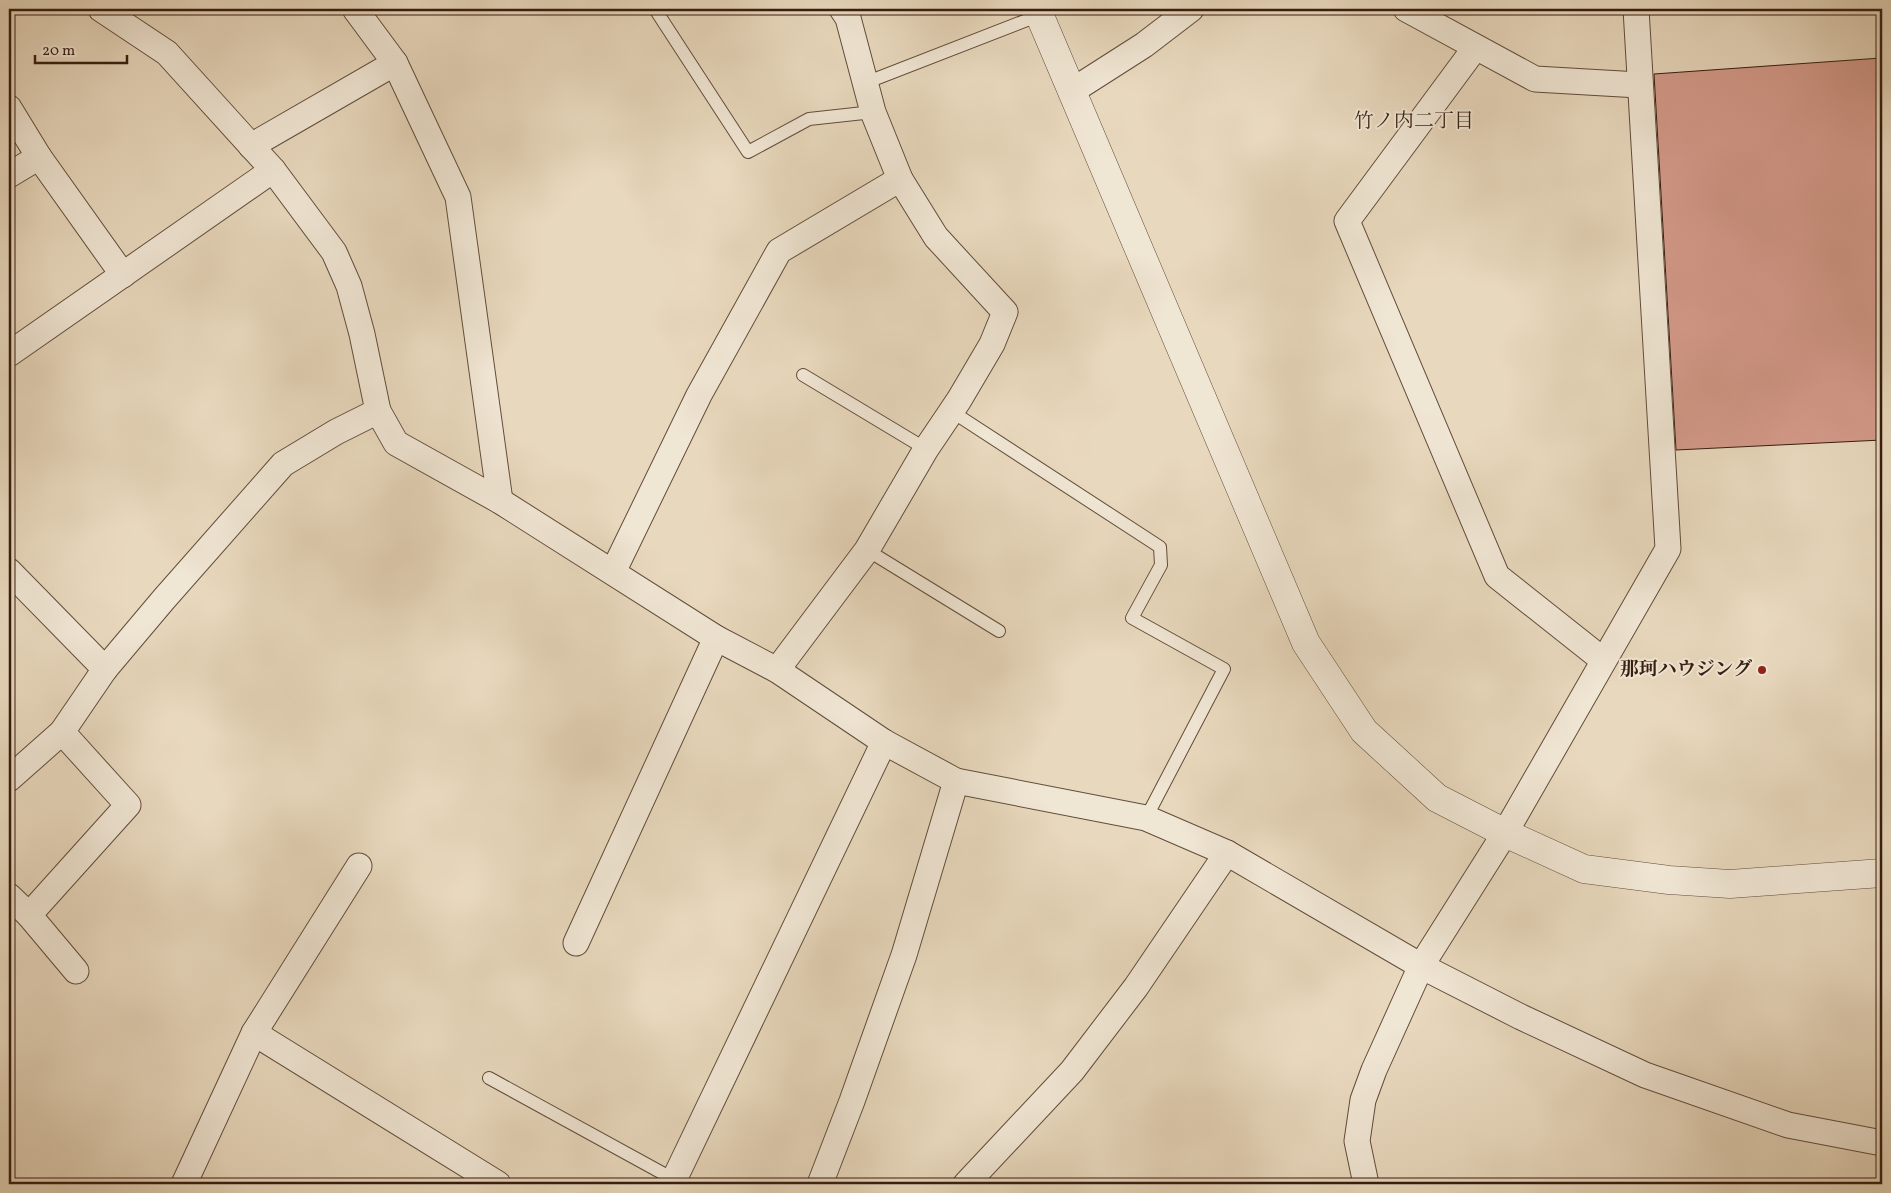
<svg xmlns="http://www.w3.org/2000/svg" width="1891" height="1193" viewBox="0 0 1891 1193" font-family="Vollkorn,'Noto Serif JP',serif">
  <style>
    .building { fill: #d49a8a; stroke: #361d10 }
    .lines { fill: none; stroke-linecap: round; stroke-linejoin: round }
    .service-casing { stroke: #624c3b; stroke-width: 14 }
    .minor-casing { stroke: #624c3b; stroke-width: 27 }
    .tertiary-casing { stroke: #624c3b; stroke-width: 29 }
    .service { stroke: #f0e6d4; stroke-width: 12 }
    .minor { stroke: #f0e6d4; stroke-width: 25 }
    .tertiary { stroke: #f0e6d4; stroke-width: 28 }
    .poi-dot { fill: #8f2418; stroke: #f0e6d4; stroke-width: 2 }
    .labels { text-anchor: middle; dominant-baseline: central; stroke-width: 4; stroke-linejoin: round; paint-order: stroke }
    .poi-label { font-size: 19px; font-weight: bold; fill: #361d10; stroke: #f0e6d4; text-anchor: end }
    .neighbourhood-label { font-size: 20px; fill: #361d10; stroke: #f0e6d4 }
  </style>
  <rect width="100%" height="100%" fill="#e8d8bd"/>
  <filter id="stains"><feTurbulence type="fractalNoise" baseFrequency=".004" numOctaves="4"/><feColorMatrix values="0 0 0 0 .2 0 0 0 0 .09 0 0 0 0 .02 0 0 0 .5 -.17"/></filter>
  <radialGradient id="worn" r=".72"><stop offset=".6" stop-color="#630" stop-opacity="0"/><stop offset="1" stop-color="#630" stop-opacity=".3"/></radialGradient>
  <polygon class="building" points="1881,58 1882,77 1882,440 1676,450 1654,74"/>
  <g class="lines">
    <g class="service-casing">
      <g id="service">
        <polyline points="655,9 748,152 809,119 873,112"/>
        <polyline points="865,83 1040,15"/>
        <polyline points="803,375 926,449"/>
        <polyline points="951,411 1160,547 1161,565 1132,618 1224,669 1146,818"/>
        <polyline points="867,550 999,631"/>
        <polyline points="489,1078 675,1180"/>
      </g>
    </g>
    <g class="minor-casing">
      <g id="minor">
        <polyline points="101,9 167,53 273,170 334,252 349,286 362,334 378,411"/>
        <polyline points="355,9 395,63 458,197 500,501"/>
        <polyline points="1406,9 1535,79 1639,85"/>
        <polyline points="1475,48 1347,221 1497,576 1603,660"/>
        <polyline points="1072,91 1144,45 1191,9"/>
        <polyline points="9,108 39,157 9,175"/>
        <polyline points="251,146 395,63"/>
        <polyline points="39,157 123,275"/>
        <polyline points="9,354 273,170"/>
        <polyline points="9,571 105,669"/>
        <polyline points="613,572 699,395 779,251 900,179"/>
        <polyline points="777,670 867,550 926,449 959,400 992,344 1005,312 936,237 900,179 873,112 848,18 842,9"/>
        <polyline points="9,779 62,732 105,669 164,599 283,464 336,432 378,411 396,443 500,501 716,638 777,670 884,742 956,781 1146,818 1227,853 1421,966 1521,1017 1645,1075 1788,1125 1882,1143"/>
        <polyline points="9,896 29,915 76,971"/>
        <polyline points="29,915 128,805 62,732"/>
        <polyline points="576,943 716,638"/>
        <polyline points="254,1033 359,866"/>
        <polyline points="184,1184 254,1033 498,1184"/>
        <polyline points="672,1184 884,742"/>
        <polyline points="820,1184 852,1101 904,955 956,781"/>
        <polyline points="966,1184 1072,1071 1136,987 1227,853"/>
        <polyline points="1366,1184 1357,1141 1363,1100 1374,1070 1421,966 1505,833 1668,549 1636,9"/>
      </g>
    </g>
    <g class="tertiary-casing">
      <polyline id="tertiary" points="1037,9 1306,643 1364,731 1437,798 1505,833 1584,869 1669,880 1730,884 1882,873"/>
    </g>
    <use href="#service" class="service"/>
    <use href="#minor" class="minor"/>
    <use href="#tertiary" class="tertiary"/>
  </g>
  <circle class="poi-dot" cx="1762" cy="670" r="5"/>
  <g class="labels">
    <g class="poi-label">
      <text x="1752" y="670">那珂ハウジング</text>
    </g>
    <g class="neighbourhood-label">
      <text x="1414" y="122">竹ノ内二丁目</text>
    </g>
  </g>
  <rect width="1891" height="1193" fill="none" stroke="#e8d8bd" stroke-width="30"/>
  <rect x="10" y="10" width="1871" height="1173" fill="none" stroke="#361d10" stroke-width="2.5"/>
  <rect x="15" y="15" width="1861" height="1163" fill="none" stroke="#361d10"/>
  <path d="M35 55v8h92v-8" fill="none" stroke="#361d10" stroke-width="2.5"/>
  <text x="42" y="55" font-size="15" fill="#361d10" stroke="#f0e6d4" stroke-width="4" paint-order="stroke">20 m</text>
  <rect width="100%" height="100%" filter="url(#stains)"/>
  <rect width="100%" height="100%" fill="url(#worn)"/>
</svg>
